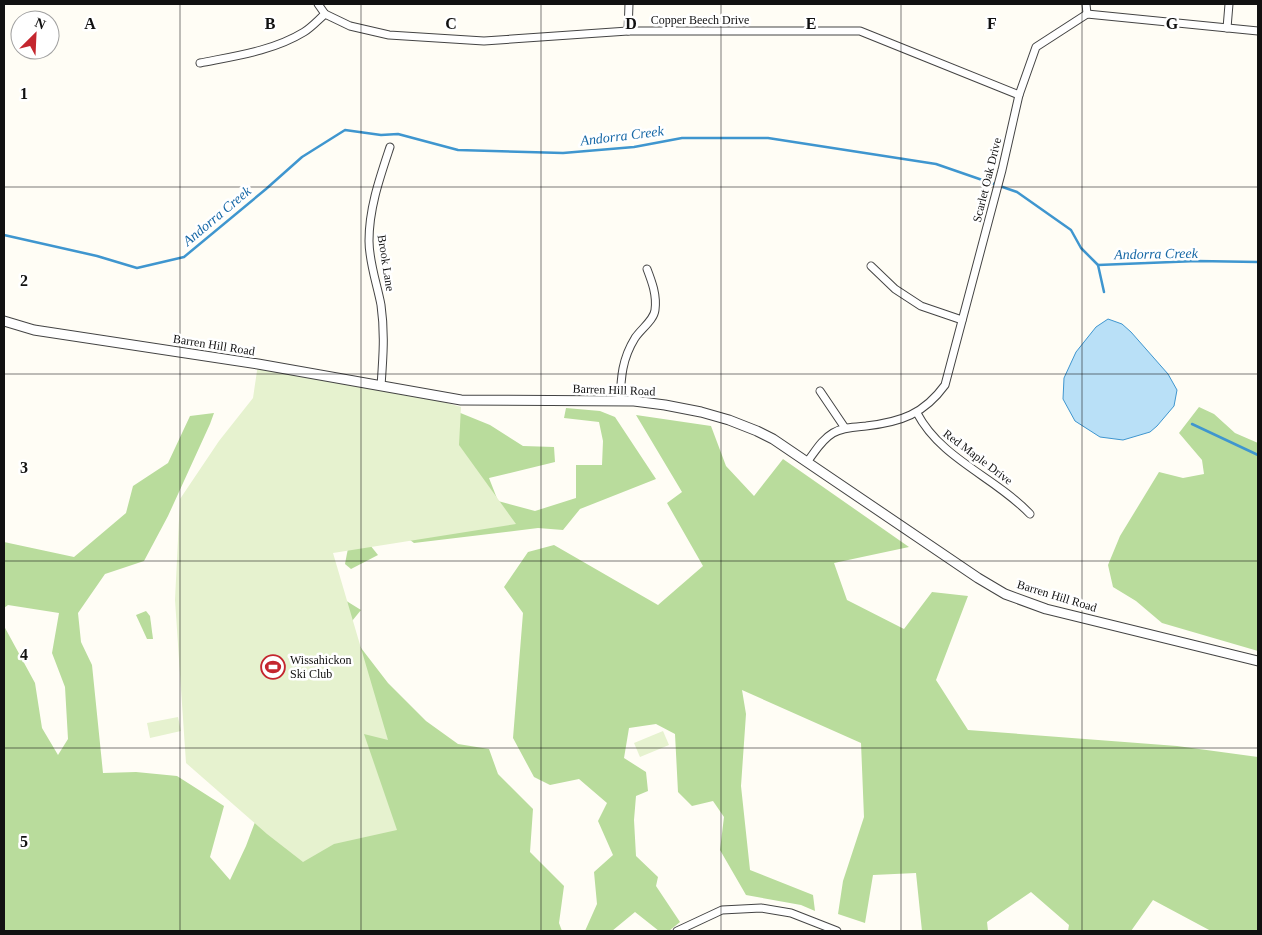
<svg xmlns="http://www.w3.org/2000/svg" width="1262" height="935" viewBox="0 0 1262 935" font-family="'Times New Roman',serif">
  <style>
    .forest { fill: #b9dc9c }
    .pitch { fill: #e6f2cf }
    .water { fill: #b9e0f7; stroke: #3f96cf }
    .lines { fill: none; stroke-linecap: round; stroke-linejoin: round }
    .stream { stroke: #3f96cf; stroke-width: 2.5 }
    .minor-casing { stroke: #444; stroke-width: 9 }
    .tertiary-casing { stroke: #444; stroke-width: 11 }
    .minor { stroke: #fff; stroke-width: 7 }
    .tertiary { stroke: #fff; stroke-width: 9 }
    .grid { fill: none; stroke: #111; stroke-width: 1; stroke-opacity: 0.55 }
    .labels { text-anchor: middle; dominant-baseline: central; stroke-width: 5; stroke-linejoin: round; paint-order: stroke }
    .street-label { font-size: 12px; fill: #111; stroke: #fff }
    .poi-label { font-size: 12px; fill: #111; stroke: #fff; text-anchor: start }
    .water-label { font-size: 14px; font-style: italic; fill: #1768a6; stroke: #fff }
    .grid-label { font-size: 16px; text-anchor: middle; font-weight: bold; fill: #111; stroke: #fff; stroke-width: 5; stroke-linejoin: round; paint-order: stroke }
  </style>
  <rect width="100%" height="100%" fill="#fffdf5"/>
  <g class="forest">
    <polygon points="1199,407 1214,414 1235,433 1258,443 1258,651 1162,623 1136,601 1113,587 1108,565 1120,536 1159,472 1183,478 1204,474 1202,460 1179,433"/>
    <polygon points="566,408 600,411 615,417 656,479 580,509 563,530 538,528 414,543 374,513 458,412 490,425 523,446 554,447 555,462 489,478 498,501 535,511 576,498 576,465 602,465 603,441 599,422 564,418"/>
    <polygon points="214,413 210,424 168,516 144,561 105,574 78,613 81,642 92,665 103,773 136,772 177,776 224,806 210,857 230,880 246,846 340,597 361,610 348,626 358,644 388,683 426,721 458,744 489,749 498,774 533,809 530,852 564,886 559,923 562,931 4,931 4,626 35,683 42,728 58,755 68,739 65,687 52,653 59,613 8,605 4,608 4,542 74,557 126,513 133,486 168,463 190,416"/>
    <polygon points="636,415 711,426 726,466 754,496 783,459 909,547 834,563 847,600 904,629 932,592 968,596 936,680 968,730 1177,746 1258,757 1258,931 1211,931 1153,900 1131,931 1068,931 1069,925 1031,892 987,922 988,931 922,931 916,873 873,875 865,923 838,914 843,881 864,817 861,743 742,690 746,714 741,786 750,870 813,895 815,911 801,905 746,895 720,850 724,817 713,801 692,806 678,792 675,734 656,724 629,728 624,758 646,772 648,791 636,796 634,820 636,856 658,877 656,886 680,922 669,931 659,931 635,912 612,931 585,931 597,904 594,872 613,855 598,821 607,803 579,779 550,785 534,777 513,738 523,613 504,587 528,552 554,545 658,605 703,566 667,503 682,492"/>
    <polygon points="362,535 378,555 351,569 345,564 349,543"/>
    <polygon points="146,611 150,616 153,639 147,639 136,615"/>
  </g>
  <g class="pitch">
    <polygon points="258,364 433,399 461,407 459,445 516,524 333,553 388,740 364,734 397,830 334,844 303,862 267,834 186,763 175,600 180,499 219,441 253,398"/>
    <polygon points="178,717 181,731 150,738 147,723"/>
    <polygon points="663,731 669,745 640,757 634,743"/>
  </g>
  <polygon class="water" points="1108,319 1122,324 1131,332 1168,374 1177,390 1174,406 1157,426 1150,432 1123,440 1100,437 1075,421 1063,399 1064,378 1076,352 1096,327"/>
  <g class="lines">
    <g class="stream">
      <polyline points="4,235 97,256 137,268 184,257 266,189 302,157 345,130 381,135 398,134 458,150 563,153 634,147 682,138 768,138 936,164 1017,192 1071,230 1081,248 1098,265 1197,261 1258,262"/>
      <polyline points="1098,265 1104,292"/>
      <polyline points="1192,424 1258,455"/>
    </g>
    <g class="minor-casing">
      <g id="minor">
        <polyline points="318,4 325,14 350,26 389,35 484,41 628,31 860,31 1019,95"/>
        <polyline points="1086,4 1087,14"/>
        <polyline points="1227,28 1229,4"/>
        <polyline points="628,31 629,4"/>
        <path d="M 200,63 C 235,56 273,51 304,32 C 312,27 318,20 325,14"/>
        <polyline points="871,266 895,289 921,306 962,320"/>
        <path d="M 381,386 C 383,358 385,333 381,305 C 377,284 369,262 369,241 C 369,208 380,177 390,147"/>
        <polyline points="820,391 845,428"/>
        <path d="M 620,401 C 621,377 622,359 635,338 C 641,329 654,320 655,310 C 657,295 652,282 647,269"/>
        <path d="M 917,413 C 941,459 995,477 1030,514"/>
        <path d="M 807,462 C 815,452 821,440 833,433 C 843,427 855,427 866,426 C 901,422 924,414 945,385 L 1002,170 L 1019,95 L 1036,47 L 1087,14 L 1258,31"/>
        <polyline points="677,931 722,910 761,908 791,913 837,931"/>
      </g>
    </g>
    <g class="tertiary-casing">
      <polyline id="tertiary" points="4,321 34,330 258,364 461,400 634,401 665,405 701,412 729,420 757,431 773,439 978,578 1005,594 1046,609 1258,661"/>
    </g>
    <use href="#minor" class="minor"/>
    <use href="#tertiary" class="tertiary"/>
  </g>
  <path class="grid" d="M 180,4 L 180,931M 361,4 L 361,931M 541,4 L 541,931M 721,4 L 721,931M 901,4 L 901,931M 1082,4 L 1082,931M 4,187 L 1258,187M 4,374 L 1258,374M 4,561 L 1258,561M 4,748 L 1258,748"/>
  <defs>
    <g id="stadium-ring" transform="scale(1.25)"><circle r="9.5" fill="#fff" stroke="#c4262e" stroke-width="1.5"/><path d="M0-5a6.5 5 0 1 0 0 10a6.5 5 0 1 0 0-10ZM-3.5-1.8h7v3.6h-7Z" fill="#c4262e"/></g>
  </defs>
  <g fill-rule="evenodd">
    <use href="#stadium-ring" x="273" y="667"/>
  </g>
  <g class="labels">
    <g class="street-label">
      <text x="700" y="20">Copper Beech Drive</text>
      <text transform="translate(987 180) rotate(-76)">Scarlet Oak Drive</text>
      <text transform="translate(386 263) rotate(81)">Brook Lane</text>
      <text transform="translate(214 345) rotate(9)">Barren Hill Road</text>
      <text transform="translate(614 390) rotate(2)">Barren Hill Road</text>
      <text transform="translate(978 457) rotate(37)">Red Maple Drive</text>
      <text transform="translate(1057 596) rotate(17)">Barren Hill Road</text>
    </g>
    <g class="poi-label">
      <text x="290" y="660">Wissahickon<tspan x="290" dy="14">Ski Club</tspan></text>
    </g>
    <g class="water-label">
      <text transform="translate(622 136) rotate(-7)">Andorra Creek</text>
      <text transform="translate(217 216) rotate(-40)">Andorra Creek</text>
      <text transform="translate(1156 254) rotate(-1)">Andorra Creek</text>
    </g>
  </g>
  <g class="grid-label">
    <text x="90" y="29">A</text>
    <text x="270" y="29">B</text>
    <text x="451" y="29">C</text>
    <text x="631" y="29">D</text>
    <text x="811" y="29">E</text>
    <text x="992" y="29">F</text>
    <text x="1172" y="29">G</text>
    <text x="24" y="99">1</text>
    <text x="24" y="286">2</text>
    <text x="24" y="473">3</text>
    <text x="24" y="660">4</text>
    <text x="24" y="847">5</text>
  </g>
  <rect width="1262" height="935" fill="none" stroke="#111111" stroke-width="10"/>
  <g transform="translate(35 35) rotate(24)"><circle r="24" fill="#ffffff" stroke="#a0a0a0"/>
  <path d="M0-4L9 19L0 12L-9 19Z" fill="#c4262e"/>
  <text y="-8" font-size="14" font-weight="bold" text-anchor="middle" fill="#111111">N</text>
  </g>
</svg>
